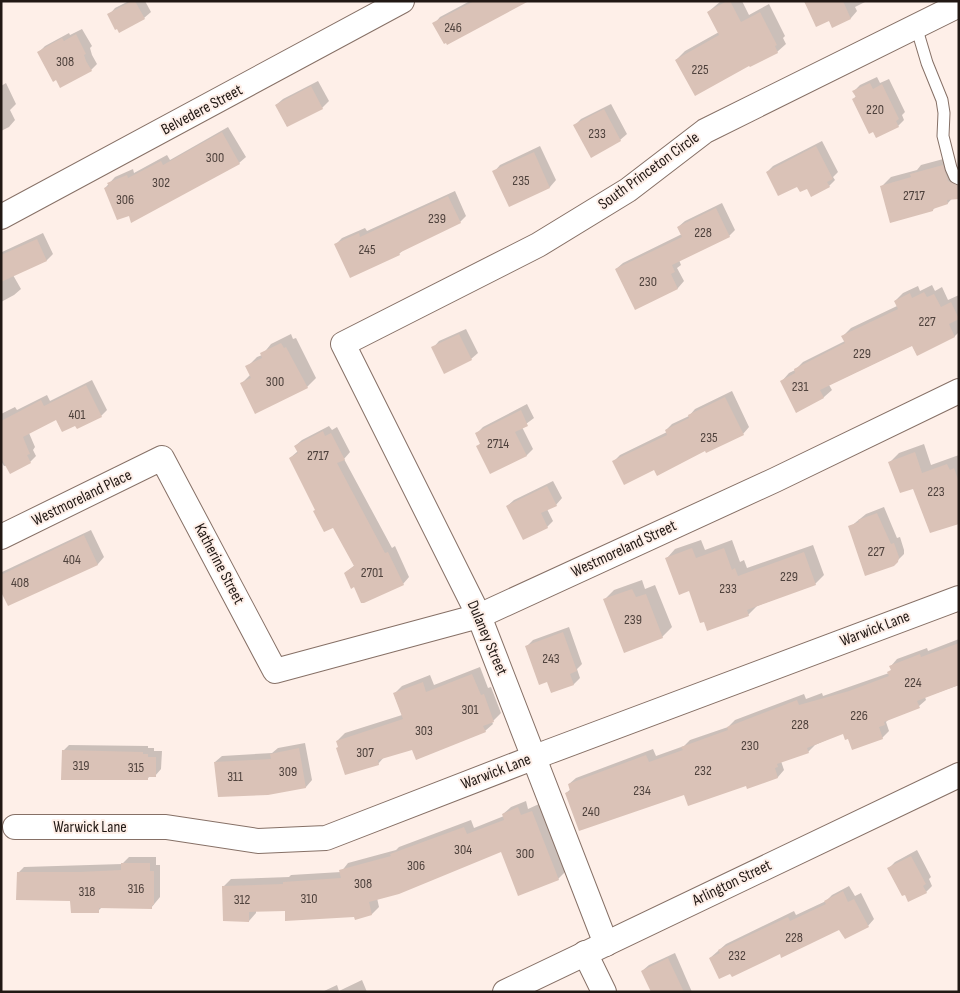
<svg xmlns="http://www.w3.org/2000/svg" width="960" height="993" viewBox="0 0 960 993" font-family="'Sofia Sans Condensed',sans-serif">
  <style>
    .shadow { fill: #0003 }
    .building { fill: #dac2b7 }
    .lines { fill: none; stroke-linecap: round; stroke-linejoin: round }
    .lane-casing { stroke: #867066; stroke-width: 13 }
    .street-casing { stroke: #867066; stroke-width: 26 }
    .lane { stroke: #fff; stroke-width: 11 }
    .street { stroke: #fff; stroke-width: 24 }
    .labels { text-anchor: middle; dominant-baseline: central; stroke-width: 4; stroke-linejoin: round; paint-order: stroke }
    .number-label { font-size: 14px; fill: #4f423d }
    .street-label { font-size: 16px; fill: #211814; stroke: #feefe8 }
  </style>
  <rect width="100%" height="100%" fill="#feefe8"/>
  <g class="shadow">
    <polygon points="129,1 145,1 151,12 144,18 109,15 115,8"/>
    <polygon points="470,1 524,1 434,24 440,17"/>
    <polygon points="721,1 742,1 749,15 769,4 785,36 783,38 786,44 777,52 676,60 685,51 719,32 708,12"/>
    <polygon points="804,1 867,1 855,7 857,11 851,18 832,26 829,20 817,25"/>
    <polygon points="82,29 92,46 90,48 92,55 97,64 91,70 39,52 45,46 69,33 70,35"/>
    <polygon points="877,77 880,83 889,79 905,112 902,115 904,120 898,126 853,100 856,96 854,91 860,85"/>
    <polygon points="318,81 329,101 322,108 287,126 276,105 283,99"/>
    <polygon points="6,83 16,104 10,110 15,120 9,127 1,131 1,86"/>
    <polygon points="611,104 627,134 620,140 575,125 581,119"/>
    <polygon points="228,127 246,157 239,163 129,214 105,188 115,177 133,169 134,173 167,155 170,160"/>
    <polygon points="822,141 838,172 833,177 835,180 829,186 807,187 798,186 767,172 773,166"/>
    <polygon points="540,146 556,180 550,187 510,205 494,172 500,165"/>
    <polygon points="947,158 957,193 948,203 936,206 933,210 881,187 891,177 917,170 921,165"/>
    <polygon points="455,191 466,216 460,222 404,249 399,254 351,276 336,244 342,238 365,228 367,231"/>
    <polygon points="722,203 735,230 729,236 679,260 681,265 677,268 684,281 678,288 635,308 616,269 623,263 682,234 678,227 685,221"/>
    <polygon points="43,233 53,254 47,260 13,275 21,289 14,295 1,302 1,251 2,252"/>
    <polygon points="932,285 935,291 942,287 948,300 959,295 959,332 955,336 917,354 913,345 829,385 832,390 824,397 796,411 782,381 789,373 795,370 803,362 845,341 843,336 851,328 897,306 895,301 903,293 918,286 920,291"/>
    <polygon points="466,329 478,353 471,359 433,348 439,341"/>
    <polygon points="291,334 293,339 296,338 316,378 307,387 241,384 251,374 247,367 257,357 262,355 271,344"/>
    <polygon points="92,380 107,410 101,416 76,424 57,418 29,433 35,447 33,450 36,456 30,462 4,466 1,461 1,414 15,407 17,410 47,395 50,401"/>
    <polygon points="732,391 749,427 743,434 706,450 655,468 614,461 620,455 667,432 666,430 672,424 689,416 695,409"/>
    <polygon points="527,404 534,418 522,427 533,449 527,455 491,472 478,446 481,443 477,433 483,427"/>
    <polygon points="329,426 332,430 337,427 350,452 344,459 392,548 395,546 409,577 403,584 355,585 345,573 355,565 333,526 316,510 290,458 298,451 295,446 302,440"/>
    <polygon points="924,444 931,465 959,455 959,521 914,487 890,462 899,453"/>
    <polygon points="553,481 562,498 556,505 547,509 553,521 547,527 507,506 514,500"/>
    <polygon points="884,507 897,538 900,537 904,550 904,554 893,565 850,527 866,514"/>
    <polygon points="91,530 104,557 98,564 9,604 1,589 2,572"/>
    <polygon points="701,540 705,550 732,540 740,562 744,560 747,568 813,545 824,575 815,584 757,606 748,615 690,589 667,558 675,549"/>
    <polygon points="642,580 645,589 655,585 672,627 662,637 604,600 614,590"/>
    <polygon points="569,627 582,664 577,669 580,678 574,684 552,692 548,681 527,646 533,640"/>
    <polygon points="959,639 959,685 925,697 926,700 919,706 890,718 886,722 889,731 882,738 844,732 815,745 808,752 781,761 784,770 778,777 748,787 747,785 685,794 566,793 571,789 569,784 576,778 653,749 656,756 684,746 690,740 728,727 735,720 804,694 806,699 822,693 823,696 889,673 892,669 891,666 897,659 927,648 928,651"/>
    <polygon points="480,667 488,688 491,687 501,713 492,722 493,724 485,731 385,756 378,764 339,747 337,741 345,733 402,715 394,694 402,686 430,675 434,685"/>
    <polygon points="305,743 312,780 306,787 268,794 215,762 222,756 272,753 278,748"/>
    <polygon points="69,745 148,746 148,748 154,748 154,751 162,751 161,769 155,776 150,776 147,779 63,751"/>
    <polygon points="526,801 528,809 539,804 565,872 558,879 501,850 377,898 379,907 372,914 354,916 286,910 256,911 256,913 249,921 224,886 231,879 289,877 291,875 341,872 348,863 396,850 399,847 471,820 474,828 504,816 503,814 511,807"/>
    <polygon points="917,850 931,877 929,879 932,886 926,892 889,868 895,862"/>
    <polygon points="129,857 156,857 156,865 160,865 160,897 151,908 103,906 98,911 18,873 24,867 122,864"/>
    <polygon points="849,886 855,896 861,893 874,919 868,926 840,928 780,953 710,958 726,944 794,911 796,915 826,901 832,895"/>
    <polygon points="675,953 692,992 652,992 642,971 649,965"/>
    <polygon points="362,980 367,992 322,992 337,985 339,991"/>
  </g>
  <g class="building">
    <polygon points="132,1 135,1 145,19 119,33 117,29 115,30 107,14"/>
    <polygon points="474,1 529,1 447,45 446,43 444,44 432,23"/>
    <polygon points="727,1 730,1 741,22 760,12 777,45 775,46 778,53 750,67 749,66 695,96 675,60 719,35 707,12"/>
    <polygon points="804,1 843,1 851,19 832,28 829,21 816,27"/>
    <polygon points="76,34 86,54 84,55 86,61 92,71 60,88 56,80 53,82 37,52 62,38 64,41"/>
    <polygon points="870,83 873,89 882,84 899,119 896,121 899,127 876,138 873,132 869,134 852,99 856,97 852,91"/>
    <polygon points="311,86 323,109 287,127 275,105"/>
    <polygon points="604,109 621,141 591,158 573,125"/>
    <polygon points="222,132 240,164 131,223 129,216 117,220 104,188 109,186 107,183 127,175 128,178 161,161 163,165"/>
    <polygon points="816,146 833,179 827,182 830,187 811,197 807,189 800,192 797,187 778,196 766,172"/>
    <polygon points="534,152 550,188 509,207 492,171"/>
    <polygon points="943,165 948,181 959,186 959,199 947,200 948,204 933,209 933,211 890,223 880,186 911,177 910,174"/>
    <polygon points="448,196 461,223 399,253 400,255 350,278 334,244 359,233 360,237"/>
    <polygon points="716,208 730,237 672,265 675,272 671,274 678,289 635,310 615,269 682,237 677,227"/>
    <polygon points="37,239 47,261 1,282 1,255"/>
    <polygon points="924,292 927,297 934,294 941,307 951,302 959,319 949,324 955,337 917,356 912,346 820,390 824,398 796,413 780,381 795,373 794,369 845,343 841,336 898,309 894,301 910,293 912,298"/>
    <polygon points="459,334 472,360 444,374 431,347"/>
    <polygon points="281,343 284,348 286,347 308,388 255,414 240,383 251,378 245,366 262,358 260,353"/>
    <polygon points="86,385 102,417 77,429 75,426 62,432 56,420 23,437 30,454 27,455 31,463 10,474 1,458 1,421 41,400 44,406"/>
    <polygon points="725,397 744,435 706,453 705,451 657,476 654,470 624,485 612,461 667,435 665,430 689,418 688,415"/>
    <polygon points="521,410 528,426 515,432 527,456 490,474 476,446 480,444 475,433"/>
    <polygon points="323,431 325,436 331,433 345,460 337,463 385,553 388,552 404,585 364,603 361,603 354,587 351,589 344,573 354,566 333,528 324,532 313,511 315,510 289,458 298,453 294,446"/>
    <polygon points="915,452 922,473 947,464 950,470 954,468 959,482 959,524 930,533 913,489 900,493 888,462"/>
    <polygon points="547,486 557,506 541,513 548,528 523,540 506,506"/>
    <polygon points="877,513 891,544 894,543 899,557 898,562 894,566 865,576 848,526 859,522 858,520"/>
    <polygon points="84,535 98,565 8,606 1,592 1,575"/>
    <polygon points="692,548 696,558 724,548 732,570 735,568 738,576 804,552 816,585 747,610 749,616 707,631 704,622 700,623 689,591 679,595 665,558"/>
    <polygon points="632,589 636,597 646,594 663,638 624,653 603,599"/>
    <polygon points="563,632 577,671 570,674 574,685 551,693 547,682 539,685 525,646"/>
    <polygon points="959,643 959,685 917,701 920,708 884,722 885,725 879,727 883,739 852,750 848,739 845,740 843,734 807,748 809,753 777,764 778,767 775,768 778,778 747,789 746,786 688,806 684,795 579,831 565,793 570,791 568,784 646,755 649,762 683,750 681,747 728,730 727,727 797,700 799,705 849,691 889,676 887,672 891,670 889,666 920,654 921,657"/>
    <polygon points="472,674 481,695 484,694 494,722 483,726 486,732 416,760 412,750 378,760 379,765 345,775 336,748 338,747 336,741 403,719 393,693 423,682 426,692"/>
    <polygon points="299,748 306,788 268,795 218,797 214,762 271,759 270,754"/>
    <polygon points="62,750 143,752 143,754 148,754 148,757 156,757 156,777 148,777 148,780 61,780"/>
    <polygon points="518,807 521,815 532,811 559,880 518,896 501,852 399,894 369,902 372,915 355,920 354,917 285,921 285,911 249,912 249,922 223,921 222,886 283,884 283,882 341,878 339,870 391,856 390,854 464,827 467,834 504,820 502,814"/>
    <polygon points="911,856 926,884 923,886 927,893 908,902 905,895 902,896 887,868"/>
    <polygon points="121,863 150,863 150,871 154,871 154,905 152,905 152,909 99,908 99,913 71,913 70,901 16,900 17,872 80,872 121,870"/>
    <polygon points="843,891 848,902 854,899 869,927 845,939 839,930 781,958 780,954 732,977 730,974 719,979 709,958 720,953 718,950 788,917 790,921 826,904 824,901"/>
    <polygon points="668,958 684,992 651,992 641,971"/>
  </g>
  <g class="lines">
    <g class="lane-casing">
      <polyline id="lane" points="916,26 927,63 942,100 944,113 943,136 951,168 955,177 959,179"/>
    </g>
    <g class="street-casing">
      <g id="street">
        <polyline points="1,217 402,1"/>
        <polyline points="1,537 162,458 275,671 479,616 775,480 959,391"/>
        <polyline points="15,827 166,827 258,841 326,838 548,752 959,598"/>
        <polyline points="606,944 479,616 343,344 538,245 628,190 705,131 959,5"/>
        <polyline points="585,953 604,992"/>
        <polyline points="505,992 959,775"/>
      </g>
    </g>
    <use href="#lane" class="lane"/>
    <use href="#street" class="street"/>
  </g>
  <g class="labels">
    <g class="number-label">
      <text x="453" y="27">246</text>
      <text x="65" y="61">308</text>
      <text x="700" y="69">225</text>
      <text x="875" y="109">220</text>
      <text x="597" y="133">233</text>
      <text x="215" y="157">300</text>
      <text x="521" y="180">235</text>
      <text x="161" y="182">302</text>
      <text x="914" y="195">2717</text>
      <text x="125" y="199">306</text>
      <text x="437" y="218">239</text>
      <text x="703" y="232">228</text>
      <text x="367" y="249">245</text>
      <text x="648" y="281">230</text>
      <text x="927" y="321">227</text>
      <text x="862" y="353">229</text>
      <text x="275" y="381">300</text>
      <text x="800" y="386">231</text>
      <text x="77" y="414">401</text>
      <text x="709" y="437">235</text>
      <text x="498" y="443">2714</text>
      <text x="318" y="455">2717</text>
      <text x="936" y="491">223</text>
      <text x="876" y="551">227</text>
      <text x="72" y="559">404</text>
      <text x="372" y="572">2701</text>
      <text x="789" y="576">229</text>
      <text x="20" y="582">408</text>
      <text x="728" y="588">233</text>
      <text x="633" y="619">239</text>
      <text x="551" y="658">243</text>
      <text x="913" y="682">224</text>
      <text x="470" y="709">301</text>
      <text x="859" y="715">226</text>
      <text x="800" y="724">228</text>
      <text x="424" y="730">303</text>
      <text x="750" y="745">230</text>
      <text x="365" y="752">307</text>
      <text x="81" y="765">319</text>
      <text x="136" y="767">315</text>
      <text x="703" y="770">232</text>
      <text x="288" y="771">309</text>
      <text x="235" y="776">311</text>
      <text x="642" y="790">234</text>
      <text x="591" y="811">240</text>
      <text x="463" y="849">304</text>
      <text x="525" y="853">300</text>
      <text x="416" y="865">306</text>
      <text x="363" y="883">308</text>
      <text x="136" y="888">316</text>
      <text x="87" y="891">318</text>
      <text x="309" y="898">310</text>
      <text x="242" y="899">312</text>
      <text x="794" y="937">228</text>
      <text x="737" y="955">232</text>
    </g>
    <g class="street-label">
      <text transform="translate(202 110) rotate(-28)">Belvedere Street</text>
      <text transform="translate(649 171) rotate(-36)">South Princeton Circle</text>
      <text transform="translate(82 498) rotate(-26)">Westmoreland Place</text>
      <text transform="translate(624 549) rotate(-25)">Westmoreland Street</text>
      <text transform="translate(219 564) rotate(62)">Katherine Street</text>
      <text transform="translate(875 629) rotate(-21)">Warwick Lane</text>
      <text transform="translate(487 638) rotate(67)">Dulaney Street</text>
      <text transform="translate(496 772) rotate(-21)">Warwick Lane</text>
      <text x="90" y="827">Warwick Lane</text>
      <text transform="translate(732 883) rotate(-26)">Arlington Street</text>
    </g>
  </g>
  <rect width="960" height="993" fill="none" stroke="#211814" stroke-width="5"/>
</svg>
